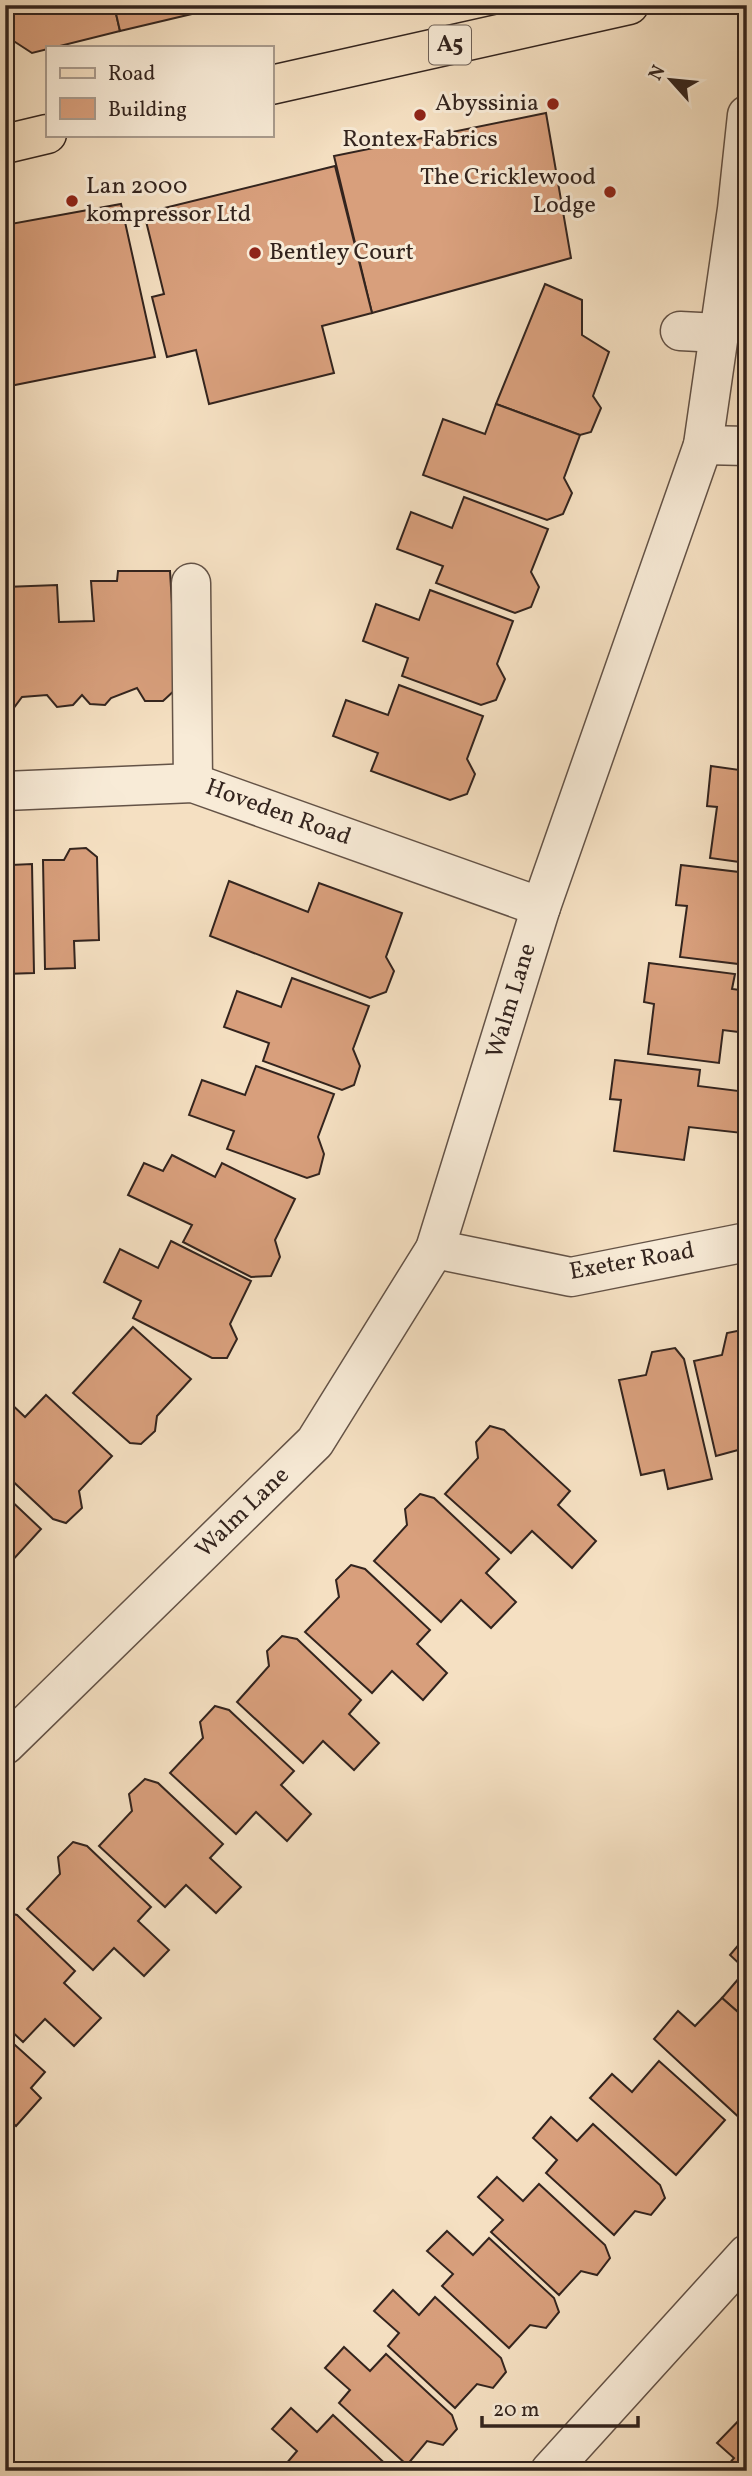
<svg xmlns="http://www.w3.org/2000/svg" width="752" height="2476" viewBox="0 0 752 2476" font-family="Vollkorn,serif">
  <style>
    .building { fill: #d89f7c; stroke: #33241e; stroke-width: 2 }
    .lines { fill: none; stroke-linecap: round; stroke-linejoin: round }
    .minor-casing { stroke: #645347; stroke-width: 41 }
    .major-casing { stroke: #33241e; stroke-width: 41 }
    .minor { stroke: #f8ebd7; stroke-width: 38 }
    .major { stroke: #f5e0c2; stroke-width: 38 }
    .poi-dot { fill: #8f2418; stroke: #f8ebd7; stroke-width: 2.5 }
    .labels { text-anchor: middle; dominant-baseline: central; stroke-width: 6; stroke-linejoin: round; paint-order: stroke }
    .shield { fill: #f8ebd7; stroke: #6e6056; stroke-width: 2 }
    .shield-label { font-size: 23px; font-weight: bold; fill: #33241e }
    .poi-label { font-size: 24px; fill: #33241e; stroke: #f8ebd7; text-anchor: end }
    .street-label { font-size: 24px; fill: #33241e; stroke: #f8ebd7 }
  </style>
  <rect width="100%" height="100%" fill="#f5e0c2"/>
  <filter id="stains"><feTurbulence type="fractalNoise" baseFrequency=".00286" numOctaves="4"/><feColorMatrix values="0 0 0 0 .2 0 0 0 0 .09 0 0 0 0 .02 0 0 0 .5 -.17"/></filter>
  <radialGradient id="worn" r=".72"><stop offset=".6" stop-color="#630" stop-opacity="0"/><stop offset="1" stop-color="#630" stop-opacity=".3"/></radialGradient>
  <g class="building">
    <polygon points="5,5 114,5 120,31 32,53 12,40"/>
    <polygon points="114,5 230,5 120,31"/>
    <polygon points="546,113 571,258 372,313 334,156"/>
    <polygon points="335,166 372,313 322,326 334,373 209,404 196,350 167,357 152,297 164,294 144,213"/>
    <polygon points="121,204 155,357 5,387 5,225"/>
    <polygon points="545,284 582,300 582,335 609,352 593,396 601,408 591,432 580,435 496,404"/>
    <polygon points="496,404 580,435 564,478 572,493 563,514 547,520 423,475 443,419 485,434"/>
    <polygon points="464,497 548,529 531,572 539,587 531,607 515,613 436,583 443,566 397,549 411,512 452,528"/>
    <polygon points="118,571 170,571 177,688 163,701 145,701 137,688 111,698 105,705 90,704 82,695 73,705 57,707 47,695 22,697 13,709 5,709 5,587 57,585 59,622 94,621 91,581 117,581"/>
    <polygon points="430,590 513,621 497,664 505,679 496,700 481,705 402,676 408,658 363,641 376,604 419,620"/>
    <polygon points="399,685 483,716 467,759 475,774 467,794 450,800 371,771 378,753 333,736 346,700 388,715"/>
    <polygon points="711,766 747,771 747,863 710,858 717,807 707,806"/>
    <polygon points="86,848 97,857 99,940 74,941 75,968 45,969 43,860 64,860 70,849"/>
    <polygon points="5,856 11,865 32,864 34,973 5,974"/>
    <polygon points="681,865 747,873 747,965 680,957 687,906 676,905"/>
    <polygon points="229,881 308,912 319,883 402,913 386,957 394,971 386,992 370,998 210,936"/>
    <polygon points="649,963 735,974 732,989 747,991 747,1033 723,1030 719,1063 648,1054 654,1004 644,1002"/>
    <polygon points="292,978 369,1006 353,1049 360,1066 354,1085 342,1090 263,1061 269,1043 224,1027 237,991 281,1007"/>
    <polygon points="615,1060 700,1070 698,1086 747,1092 742,1133 689,1127 684,1160 614,1151 621,1100 610,1099"/>
    <polygon points="256,1066 334,1094 318,1137 324,1154 319,1174 307,1178 227,1149 234,1131 189,1115 202,1080 245,1095"/>
    <polygon points="172,1155 215,1177 222,1163 295,1199 275,1240 280,1257 271,1276 251,1277 183,1242 192,1225 128,1195 144,1163 163,1171"/>
    <polygon points="171,1241 251,1281 230,1324 237,1339 227,1358 212,1358 133,1318 141,1301 104,1282 120,1249 158,1268"/>
    <polygon points="133,1327 191,1379 157,1416 155,1431 141,1444 130,1443 73,1393"/>
    <polygon points="747,1329 747,1467 742,1468 738,1450 716,1456 694,1361 722,1355 727,1333"/>
    <polygon points="675,1348 684,1359 712,1479 668,1489 664,1470 641,1475 619,1380 646,1375 652,1352"/>
    <polygon points="46,1395 112,1456 79,1491 82,1508 66,1523 53,1519 5,1474 5,1398 25,1417"/>
    <polygon points="490,1426 504,1430 570,1491 558,1505 596,1541 572,1568 532,1531 511,1553 445,1494 478,1458 476,1442"/>
    <polygon points="420,1494 434,1498 499,1559 486,1573 516,1602 491,1628 461,1600 441,1622 374,1561 407,1525 405,1509"/>
    <polygon points="5,1495 41,1529 9,1564 11,1580 5,1586"/>
    <polygon points="351,1565 365,1569 430,1630 417,1644 447,1673 423,1700 392,1671 372,1693 305,1632 339,1597 336,1580"/>
    <polygon points="282,1636 297,1639 361,1700 349,1714 379,1743 354,1770 323,1741 303,1763 237,1702 269,1666 267,1651"/>
    <polygon points="215,1706 229,1710 294,1771 281,1785 311,1814 287,1841 256,1812 236,1834 170,1773 203,1738 200,1722"/>
    <polygon points="145,1779 158,1783 223,1844 210,1858 241,1887 216,1913 186,1885 165,1907 99,1846 132,1811 129,1794"/>
    <polygon points="73,1842 87,1846 151,1907 138,1921 169,1950 144,1976 114,1948 93,1970 27,1909 60,1874 58,1857"/>
    <polygon points="5,1912 17,1915 75,1971 64,1983 101,2018 74,2046 45,2019 23,2042 5,2025"/>
    <polygon points="747,1935 747,2020 722,1998 746,1970 730,1955"/>
    <polygon points="722,1998 747,2020 747,2117 743,2121 654,2039 678,2011 695,2026"/>
    <polygon points="5,2036 45,2072 31,2088 41,2098 16,2126 5,2116"/>
    <polygon points="659,2061 725,2120 676,2175 590,2098 612,2074 632,2092"/>
    <polygon points="551,2117 577,2141 593,2124 660,2185 665,2198 651,2215 635,2211 614,2235 546,2173 557,2160 533,2138"/>
    <polygon points="497,2177 523,2201 539,2184 605,2245 610,2258 597,2275 581,2271 559,2295 491,2232 503,2220 478,2197"/>
    <polygon points="447,2231 473,2255 489,2238 554,2298 559,2312 546,2328 530,2325 509,2348 442,2286 453,2274 427,2251"/>
    <polygon points="393,2290 419,2315 435,2297 501,2358 506,2372 493,2388 477,2384 455,2408 388,2346 399,2333 374,2311"/>
    <polygon points="344,2347 370,2371 386,2354 452,2415 457,2429 443,2445 427,2441 407,2465 339,2403 350,2390 325,2368"/>
    <polygon points="291,2408 317,2432 333,2415 393,2471 294,2471 286,2464 297,2451 272,2429"/>
    <polygon points="745,2414 747,2415 747,2471 723,2471 734,2458 717,2443"/>
  </g>
  <g class="lines">
    <g class="minor-casing">
      <g id="minor">
        <polyline points="680,331 719,333"/>
        <polyline points="703,445 747,446"/>
        <polyline points="191,583 193,783"/>
        <polyline points="5,791 193,783 541,907"/>
        <polyline points="435,1249 571,1277 747,1242"/>
        <polyline points="5,1745 315,1442 435,1249 541,907 703,445 737,209 747,115"/>
        <polyline points="550,2471 747,2254"/>
      </g>
    </g>
    <g class="major-casing">
      <g id="major">
        <polyline points="271,85 629,5"/>
        <polyline points="5,144 47,134"/>
      </g>
    </g>
    <use href="#minor" class="minor"/>
    <use href="#major" class="major"/>
  </g>
  <g class="poi-dot">
    <circle cx="553" cy="104" r="7"/>
    <circle cx="420" cy="115" r="7"/>
    <circle cx="610" cy="192" r="7"/>
    <circle cx="72" cy="201" r="7"/>
    <circle cx="255" cy="253" r="7"/>
  </g>
  <g class="labels">
    <rect class="shield" x="429" y="25.5" width="42" height="39" rx="5"/>
    <g class="shield-label">
      <text x="450" y="45">A5</text>
    </g>
    <g class="poi-label">
      <text x="539" y="104">Abyssinia</text>
      <text x="420" y="140" text-anchor="middle">Rontex Fabrics</text>
      <text x="596" y="178">The Cricklewood<tspan x="596" dy="28">Lodge</tspan></text>
      <text x="86" y="187" text-anchor="start">Lan 2000<tspan x="86" dy="28">kompressor Ltd</tspan></text>
      <text x="269" y="253" text-anchor="start">Bentley Court</text>
    </g>
    <g class="street-label">
      <text transform="translate(278 813) rotate(20)">Hoveden Road</text>
      <text transform="translate(512 1001) rotate(-73)">Walm Lane</text>
      <text transform="translate(632 1262) rotate(-10)">Exeter Road</text>
      <text transform="translate(243 1513) rotate(-44)">Walm Lane</text>
    </g>
  </g>
  <rect width="752" height="2476" fill="none" stroke="#f5e0c2" stroke-width="28"/>
  <rect x="7" y="7" width="738" height="2462" fill="none" stroke="#33241e" stroke-width="3.5"/>
  <rect x="14" y="14" width="724" height="2448" fill="none" stroke="#33241e" stroke-width="2"/>
  <rect x="46" y="46" width="228" height="91" fill="#f8ebd7" stroke="#a99b8d" stroke-width="2"/>
  <rect x="60" y="68" width="35" height="10" fill="#f5e0c2" stroke="#a99b8d" stroke-width="2"/>
  <text x="108" y="80" font-size="21" fill="#33241e">Road</text>
  <rect x="60" y="98" width="35" height="21" fill="#d89f7c" stroke="#a99b8d" stroke-width="2"/>
  <text x="108" y="116" font-size="21" fill="#33241e">Building</text>
  <g transform="translate(671 80) rotate(297)" stroke="#f8ebd7" stroke-width="5" paint-order="stroke">
  <path d="M0-5L12 26L0 18L-12 26Z" fill="#33241e"/>
  <text y="-10" font-size="19" font-weight="bold" text-anchor="middle" fill="#33241e">N</text>
  </g>
  <path d="M482 2416v10h156v-10" fill="none" stroke="#33241e" stroke-width="3.5"/>
  <text x="493" y="2416" font-size="21" fill="#33241e" stroke="#f8ebd7" stroke-width="5" paint-order="stroke">20 m</text>
  <rect width="100%" height="100%" filter="url(#stains)"/>
  <rect width="100%" height="100%" fill="url(#worn)"/>
</svg>
